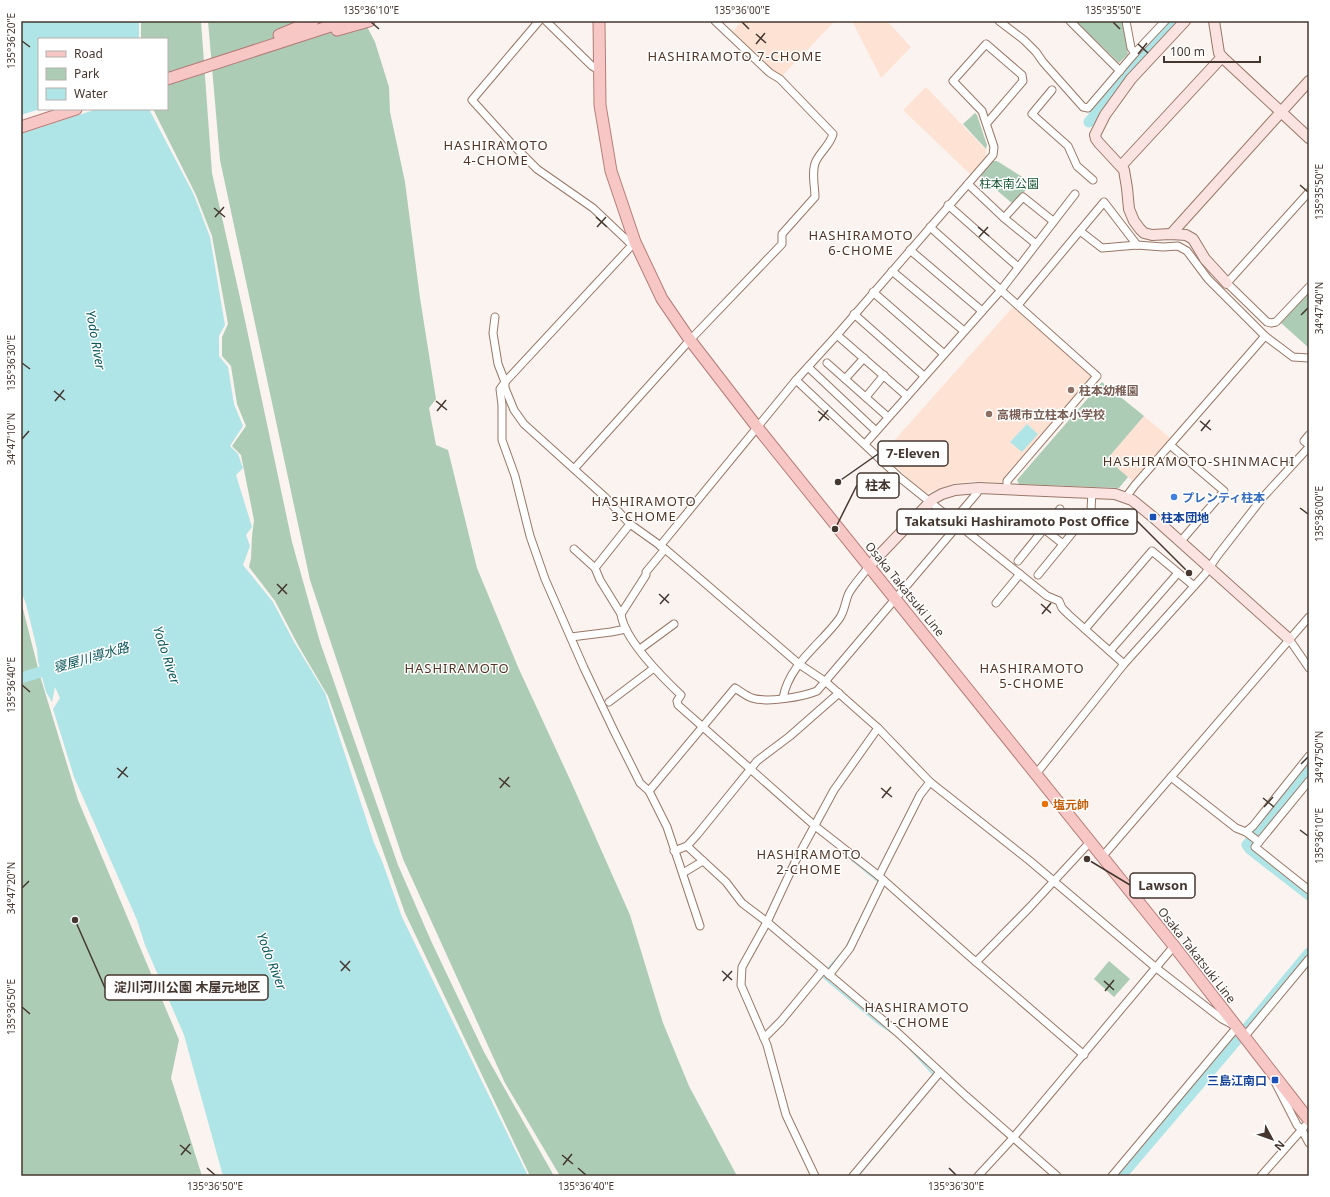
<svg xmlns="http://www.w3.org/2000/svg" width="1330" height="1197" viewBox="0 0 1330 1197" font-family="'Noto Sans','Noto Sans JP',sans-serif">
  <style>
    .built { fill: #fee3d5 }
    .green { fill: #acccb6 }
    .water { fill: #b0e5e7 }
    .pier { fill: #faf3ef }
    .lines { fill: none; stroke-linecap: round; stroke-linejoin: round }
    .stream { stroke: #b0e5e7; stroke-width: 2 }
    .river { stroke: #b0e5e7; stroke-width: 11 }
    .street-casing { stroke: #976; stroke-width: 9 }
    .secondary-casing { stroke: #976; stroke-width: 12 }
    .primary-casing { stroke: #b57d78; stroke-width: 13 }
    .street { stroke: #fff; stroke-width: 7 }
    .secondary { stroke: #fbe3e2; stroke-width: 10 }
    .primary { stroke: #f7c7c5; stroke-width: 11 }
    .ticks { fill: none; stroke: #45372f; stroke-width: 1.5 }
    .education-dot { fill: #8d6e63; stroke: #fff; stroke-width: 1.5 }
    .shop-dot { fill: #3f7fe0; stroke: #fff; stroke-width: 1.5 }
    .transit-dot { fill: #1a4fb4; stroke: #fff; stroke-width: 1.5 }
    .food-dot { fill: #e8710a; stroke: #fff; stroke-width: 1.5 }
    .labels { text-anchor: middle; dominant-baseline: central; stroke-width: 3; stroke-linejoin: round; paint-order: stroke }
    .park-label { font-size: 12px; fill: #195735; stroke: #fff }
    .education-label { font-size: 12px; font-weight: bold; fill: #785e54; stroke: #fff; text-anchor: start }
    .shop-label { font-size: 12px; font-weight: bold; fill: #366cbe; stroke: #fff; text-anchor: start }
    .transit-label { font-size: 12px; font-weight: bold; fill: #164399; stroke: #fff; text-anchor: start }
    .street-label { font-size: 12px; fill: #45372f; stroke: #fff }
    .food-label { font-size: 12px; font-weight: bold; fill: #c56008; stroke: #fff; text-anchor: start }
    .neighbourhood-label { font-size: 13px; letter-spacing: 1px; fill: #523525; stroke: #fff }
    .water-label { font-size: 13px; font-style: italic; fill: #0c585b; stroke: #fff }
    .leader { fill: none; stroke: #45372f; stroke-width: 1.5 }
    .callout-dot { fill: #45372f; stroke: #fff; stroke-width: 1.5 }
    .callout { fill: #fff; stroke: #45372f; stroke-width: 1.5 }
    .callout-label { font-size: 13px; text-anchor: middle; font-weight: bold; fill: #45372f }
    .neatline { fill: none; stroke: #45372f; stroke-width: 1.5 }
    .ticks-label { font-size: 10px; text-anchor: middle; fill: #45372f }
  </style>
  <rect width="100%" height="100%" fill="#faf3ef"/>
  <g class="built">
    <polygon points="742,21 835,21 782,76 772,72 732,32"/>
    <polygon points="852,21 887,21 911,47 881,78"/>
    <polygon points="926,87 986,150 985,160 971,175 903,110"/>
    <polygon points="1012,308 1016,308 1092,374 1092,378 1001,483 974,481 951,484 925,494 883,455 884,452"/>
    <polygon points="1144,416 1170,438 1133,481 1107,459"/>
  </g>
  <g class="green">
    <polygon points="141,21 201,21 212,173 243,311 292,542 320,642 398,865 432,943 484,1052 554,1176 530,1176 405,913 328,696 298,645 275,601 249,567 251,558 252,536 254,520 241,455 232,446 246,426 237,404 231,366 222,356 222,337 228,324 212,236 196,195 153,109 167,109 167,39 141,39"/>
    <polygon points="208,21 364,21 375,42 389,87 390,112 405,182 420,298 436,399 429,408 436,445 448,450 477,568 518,667 572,784 630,915 663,1023 689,1086 737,1176 560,1176 505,1083 403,859 310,580 220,160"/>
    <polygon points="1076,21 1122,21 1128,54 1119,63"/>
    <polygon points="975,113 977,115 987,145 986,149 963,124"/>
    <polygon points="993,161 997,161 1032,183 1013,204 980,176"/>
    <polygon points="1309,292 1309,348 1281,323"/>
    <polygon points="1102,382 1144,416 1107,459 1128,477 1119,488 1019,484 1017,480"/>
    <polygon points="21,601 40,676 78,800 179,1040 171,1078 202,1176 21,1176"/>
    <polygon points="1109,961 1130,979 1114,997 1094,979"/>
  </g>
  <g class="water">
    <polygon points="21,21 139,21 139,36 138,39 39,39 39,109 149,109 194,195 210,237 225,325 219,336 219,356 228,367 234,404 243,426 230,446 238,454 243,468 236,475 252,527 246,535 250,546 243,565 273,602 294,642 325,693 374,843 382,861 402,917 528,1176 223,1176 184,1035 145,945 137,920 74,777 53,709 60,698 55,687 52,702 46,692 42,677 38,661 37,649 26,604 21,591"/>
    <polygon points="1027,424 1038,434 1022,452 1010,442"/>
  </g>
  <polygon class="pier" points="40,109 97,109 21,134 21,115"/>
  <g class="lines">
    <g class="stream">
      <polyline points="852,860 879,882"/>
      <polyline points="826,971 846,948 858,923"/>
      <polyline points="824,975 822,976 879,1024 897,1036"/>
      <polyline points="910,1049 934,1075"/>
      <polyline points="858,1176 937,1080"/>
    </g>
    <g class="river">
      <polyline points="1089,122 1160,38 1177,21"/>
      <polyline points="21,678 54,668"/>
      <polyline points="1309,770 1247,845 1250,849 1309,895"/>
      <polyline points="1121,1176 1247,1028 1309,953"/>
    </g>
    <g class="street-casing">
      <g id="street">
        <polyline points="539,21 472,100 510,142 537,169 593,208 632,245"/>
        <polyline points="546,21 592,66 599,70"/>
        <polyline points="999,21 1024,40 1036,52 1043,62 1083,107 1088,108 1135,53 1165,21"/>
        <polyline points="1070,21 1120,71"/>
        <polyline points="1126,21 1131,48 1135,53"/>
        <polyline points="1052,90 1032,114 1068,146 1077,166 1093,180"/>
        <polyline points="968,184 1004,218 1036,244"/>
        <polyline points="1309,192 1227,283 1267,322 1271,323 1276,322 1309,287"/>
        <polyline points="948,205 1018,267"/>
        <polyline points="1004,218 1023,197 1053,221"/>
        <polyline points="930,227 1097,376 1007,481 1007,489"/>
        <polyline points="1080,231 1102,248 1137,245 1163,247 1178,246 1187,251 1208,279 1265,336 1293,357 1309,358"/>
        <polyline points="635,242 505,382 500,389 502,405 502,440 515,476 530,536 545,579 584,668 614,731 640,783 649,791 667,827 700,926"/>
        <polyline points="910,250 982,311"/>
        <polyline points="892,271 964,331"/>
        <polyline points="873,292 944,354"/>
        <polyline points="1018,305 1104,202 1137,245"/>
        <polyline points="854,314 924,376"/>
        <polyline points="495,317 493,333 498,364 505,382 505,388 514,410 524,424 605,497 630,524 665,549 692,572 799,664 826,682 878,728 834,790 796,860 767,922 742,967 741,985 767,1045 786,1115 815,1176"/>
        <polyline points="837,335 907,396"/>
        <polyline points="827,363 888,417"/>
        <polyline points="808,367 876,431"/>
        <polyline points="845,379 864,358"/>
        <polyline points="796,380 899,477 1047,596 1059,601 1062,608 1069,615 1124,664"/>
        <polyline points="866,397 884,375"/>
        <polyline points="1309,435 1304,441 1309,445"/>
        <polyline points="865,444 1001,290 1075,194"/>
        <polyline points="1170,445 1224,491 1181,541"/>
        <path d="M 574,469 L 690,340 L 782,244 L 782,234 L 815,197 C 815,187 811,171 816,161 C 821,151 830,145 833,134 L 780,79 L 770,73 L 715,21"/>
        <polyline points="1126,497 1135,485 1265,336"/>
        <polyline points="961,512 977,493 979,488"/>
        <polyline points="1044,529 1063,544"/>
        <polyline points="660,546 796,380 837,335 993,155 994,147 982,111 953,81 986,44 1022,75 1023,81 987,123"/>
        <polyline points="574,549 595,568 600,580 621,614"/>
        <path d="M 665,549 L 646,572 L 646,575 L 621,614 C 624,639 663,678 681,695 L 677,701 L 678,705 L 815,826 L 879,876 L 969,956 L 1084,1055"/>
        <polyline points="1018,561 1060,509"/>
        <polyline points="595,568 630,524"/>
        <polyline points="1038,575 1091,510 1092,492"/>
        <polyline points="996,603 1020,574"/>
        <polyline points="1085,629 1152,551 1194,586"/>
        <polyline points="571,637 611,632 626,629"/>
        <polyline points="1289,639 1309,668"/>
        <polyline points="640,649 674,624"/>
        <polyline points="1110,651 1178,573"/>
        <path d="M 783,698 C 789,664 821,644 839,619 C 845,611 845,601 849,593 C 854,584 863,575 869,566"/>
        <polyline points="609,702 654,668"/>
        <polyline points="878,728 930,782 1030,861 1155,967 1222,1019 1237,1027 1112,1176"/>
        <polyline points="1036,774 1124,664 1205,574 1218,555 1264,496 1309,447"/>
        <polyline points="1171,777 1236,828 1246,832 1259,842 1255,847 1309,890"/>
        <path d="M 649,791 L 735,688 C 740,691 746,696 752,698 C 767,703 802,697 817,691 L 959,524"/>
        <polyline points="1246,832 1253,826 1309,756"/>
        <polyline points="1259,842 1309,781"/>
        <polyline points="687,846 726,882 742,903 767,922 897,1032 966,1096 1057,1176"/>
        <polyline points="674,851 687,846 697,835 757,761 790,736 839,693"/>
        <polyline points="1102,857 1309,617"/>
        <polyline points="683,873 703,861"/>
        <polyline points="879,876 920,795 930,782"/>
        <polyline points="976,962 1030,907 1090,842"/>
        <polyline points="829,975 850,948 883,880"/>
        <polyline points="1245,1036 1309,959"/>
        <polyline points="764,1038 781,1021 823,970"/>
        <polyline points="1275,1082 1297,1125 1302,1130 1309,1143"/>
        <polyline points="853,1176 940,1072"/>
        <polyline points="978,1176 1013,1138 1174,946"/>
        <polyline points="1261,1176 1305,1126"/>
      </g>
    </g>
    <g class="secondary-casing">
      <g id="secondary">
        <polyline points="1185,21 1131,79 1105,115 1095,135 1096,139 1099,143 1124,170 1127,188 1129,209 1134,221 1140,229 1144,233 1152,235 1171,234 1186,235 1193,239 1205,259 1227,283"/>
        <polyline points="1214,21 1219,53 1222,57 1309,138"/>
        <polyline points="1121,166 1222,57"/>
        <polyline points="1171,234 1309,81"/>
        <polyline points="869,566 933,499 942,494 955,490 979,488 1115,494 1132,500 1153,517 1289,639"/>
      </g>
    </g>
    <g class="primary-casing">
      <g id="primary">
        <polyline points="599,21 600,105 611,171 635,242 662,299 690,340 757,427 1174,946 1309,1120"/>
        <polyline points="337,30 369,21"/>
        <polyline points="279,35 313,21"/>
        <polyline points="167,79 346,21"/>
        <polyline points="21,127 76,109"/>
      </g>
    </g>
    <use href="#street" class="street"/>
    <use href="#secondary" class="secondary"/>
    <use href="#primary" class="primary"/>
  </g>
  <path class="ticks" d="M 371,22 L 379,29M 742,22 L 749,29M 1113,22 L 1120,29M 756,34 L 766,43M 22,41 L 30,47M 756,44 L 765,33M 1138,44 L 1148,53M 1138,54 L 1147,43M 1300,185 L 1308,192M 214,208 L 225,217M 215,217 L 224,207M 596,217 L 607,227M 597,227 L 606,217M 978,227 L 989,236M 979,237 L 988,227M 1301,315 L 1308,308M 22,363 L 30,369M 54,391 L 65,400M 55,401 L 64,390M 436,401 L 447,410M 437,411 L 446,400M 818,411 L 829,420M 819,421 L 828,410M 1200,421 L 1211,430M 1201,431 L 1210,420M 22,439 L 29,431M 1300,508 L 1308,514M 277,584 L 287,594M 278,594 L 287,584M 659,594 L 669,603M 660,604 L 669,594M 1041,604 L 1051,613M 1042,614 L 1051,603M 22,685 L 30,692M 1301,764 L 1308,757M 117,768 L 128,777M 118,778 L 127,767M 499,778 L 510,787M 500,788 L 509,777M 881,788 L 892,797M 882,798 L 891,787M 1263,798 L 1274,807M 1264,807 L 1273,797M 1300,830 L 1308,836M 22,888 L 29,881M 340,961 L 350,971M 341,971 L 350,961M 722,971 L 732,980M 723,981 L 732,971M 1104,981 L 1114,990M 1105,991 L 1114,980M 22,1007 L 30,1014M 180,1145 L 191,1154M 181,1155 L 190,1144M 562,1155 L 573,1164M 563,1165 L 572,1154M 207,1168 L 215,1175M 578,1168 L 586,1175M 949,1168 L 956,1175"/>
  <g class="education-dot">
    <circle cx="1071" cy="390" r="4"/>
    <circle cx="989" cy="414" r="4"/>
  </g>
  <circle class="shop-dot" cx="1174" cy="497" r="4"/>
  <g class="transit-dot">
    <rect x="1149" y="513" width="8" height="8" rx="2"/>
    <rect x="1271" y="1076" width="8" height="8" rx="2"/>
  </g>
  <circle class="food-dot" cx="1045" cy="804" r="4"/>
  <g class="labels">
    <g class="park-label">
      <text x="1009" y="183">柱本南公園</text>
    </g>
    <g class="education-label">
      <text x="1079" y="390">柱本幼稚園</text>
      <text x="997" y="414">高槻市立柱本小学校</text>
    </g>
    <g class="shop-label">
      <text x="1182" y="497">プレンティ柱本</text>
    </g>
    <g class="transit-label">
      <text x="1161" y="517">柱本団地</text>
      <text x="1267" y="1080" text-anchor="end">三島江南口</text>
    </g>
    <g class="street-label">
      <text transform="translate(905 589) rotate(51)">Osaka Takatsuki Line</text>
      <text transform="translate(1197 955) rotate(52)">Osaka Takatsuki Line</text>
    </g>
    <g class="food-label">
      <text x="1053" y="804">塩元帥</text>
    </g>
    <g class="neighbourhood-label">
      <text x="735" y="56">HASHIRAMOTO 7-CHOME</text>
      <text x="496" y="145">HASHIRAMOTO<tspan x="496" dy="15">4-CHOME</tspan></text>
      <text x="861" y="235">HASHIRAMOTO<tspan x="861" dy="15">6-CHOME</tspan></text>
      <text x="1199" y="461">HASHIRAMOTO-SHINMACHI</text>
      <text x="644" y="501">HASHIRAMOTO<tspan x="644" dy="15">3-CHOME</tspan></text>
      <text x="457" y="668">HASHIRAMOTO</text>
      <text x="1032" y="668">HASHIRAMOTO<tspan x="1032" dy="15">5-CHOME</tspan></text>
      <text x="809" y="854">HASHIRAMOTO<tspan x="809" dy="15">2-CHOME</tspan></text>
      <text x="917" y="1007">HASHIRAMOTO<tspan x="917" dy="15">1-CHOME</tspan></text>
    </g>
    <g class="water-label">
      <text transform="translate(96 340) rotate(80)">Yodo River</text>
      <text transform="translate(167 655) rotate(72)">Yodo River</text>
      <text transform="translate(91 657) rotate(-16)">寝屋川導水路</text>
      <text transform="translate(272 961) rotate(69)">Yodo River</text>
    </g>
  </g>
  <path class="leader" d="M838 482L878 454M835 529L857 485M1189 573L1137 521M1087 859L1130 885M75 920L105 988"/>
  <g class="callout-dot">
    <circle cx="838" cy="482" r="4"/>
    <circle cx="835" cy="529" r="4"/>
    <circle cx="1189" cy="573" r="4"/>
    <circle cx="1087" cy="859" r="4"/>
    <circle cx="75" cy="920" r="4"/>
  </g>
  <g class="callout">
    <rect x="878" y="441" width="70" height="25" rx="4"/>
    <rect x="857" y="473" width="42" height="25" rx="4"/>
    <rect x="897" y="509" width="240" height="25" rx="4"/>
    <rect x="1130" y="873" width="65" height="25" rx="4"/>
    <rect x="105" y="975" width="163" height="25" rx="4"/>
  </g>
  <g class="callout-label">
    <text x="913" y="458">7-Eleven</text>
    <text x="878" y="490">柱本</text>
    <text x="1017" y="526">Takatsuki Hashiramoto Post Office</text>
    <text x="1163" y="890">Lawson</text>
    <text x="187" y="992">淀川河川公園 木屋元地区</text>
  </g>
  <rect width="1330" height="1197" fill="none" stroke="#ffffff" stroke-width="44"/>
  <rect x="38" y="38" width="130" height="72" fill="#ffffff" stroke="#b5afac"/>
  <rect x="46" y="51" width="20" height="6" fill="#f7c7c5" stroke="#b5afac"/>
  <text x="74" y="58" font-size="12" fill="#45372f">Road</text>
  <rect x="46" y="68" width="20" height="12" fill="#acccb6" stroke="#b5afac"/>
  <text x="74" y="78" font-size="12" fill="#45372f">Park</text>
  <rect x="46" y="88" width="20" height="12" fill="#b0e5e7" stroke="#b5afac"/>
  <text x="74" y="98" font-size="12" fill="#45372f">Water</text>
  <g transform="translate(1272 1139) rotate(131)" stroke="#ffffff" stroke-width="3" paint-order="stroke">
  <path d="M0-3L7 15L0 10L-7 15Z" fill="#45372f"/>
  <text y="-6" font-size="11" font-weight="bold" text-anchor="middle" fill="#45372f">N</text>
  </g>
  <path d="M1164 56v6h96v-6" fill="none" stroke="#45372f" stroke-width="2"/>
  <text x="1170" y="56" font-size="12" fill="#45372f" stroke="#ffffff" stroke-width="3" paint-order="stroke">100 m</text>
  <rect x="22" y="22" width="1286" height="1153" class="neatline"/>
  <g class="ticks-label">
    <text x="371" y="14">135°36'10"E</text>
    <text x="742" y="14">135°36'00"E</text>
    <text x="1113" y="14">135°35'50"E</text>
    <text transform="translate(11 41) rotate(-90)" y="4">135°36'20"E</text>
    <text transform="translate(1319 192) rotate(-90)" y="4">135°35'50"E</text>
    <text transform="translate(1319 308) rotate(-90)" y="4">34°47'40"N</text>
    <text transform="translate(11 363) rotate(-90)" y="4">135°36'30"E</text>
    <text transform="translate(11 439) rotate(-90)" y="4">34°47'10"N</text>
    <text transform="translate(1319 514) rotate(-90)" y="4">135°36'00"E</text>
    <text transform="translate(11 685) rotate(-90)" y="4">135°36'40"E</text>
    <text transform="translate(1319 757) rotate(-90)" y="4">34°47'50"N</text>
    <text transform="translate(1319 836) rotate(-90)" y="4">135°36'10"E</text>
    <text transform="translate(11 888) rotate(-90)" y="4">34°47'20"N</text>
    <text transform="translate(11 1007) rotate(-90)" y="4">135°36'50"E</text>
    <text x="215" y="1190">135°36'50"E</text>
    <text x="586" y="1190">135°36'40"E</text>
    <text x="956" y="1190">135°36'30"E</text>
  </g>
</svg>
